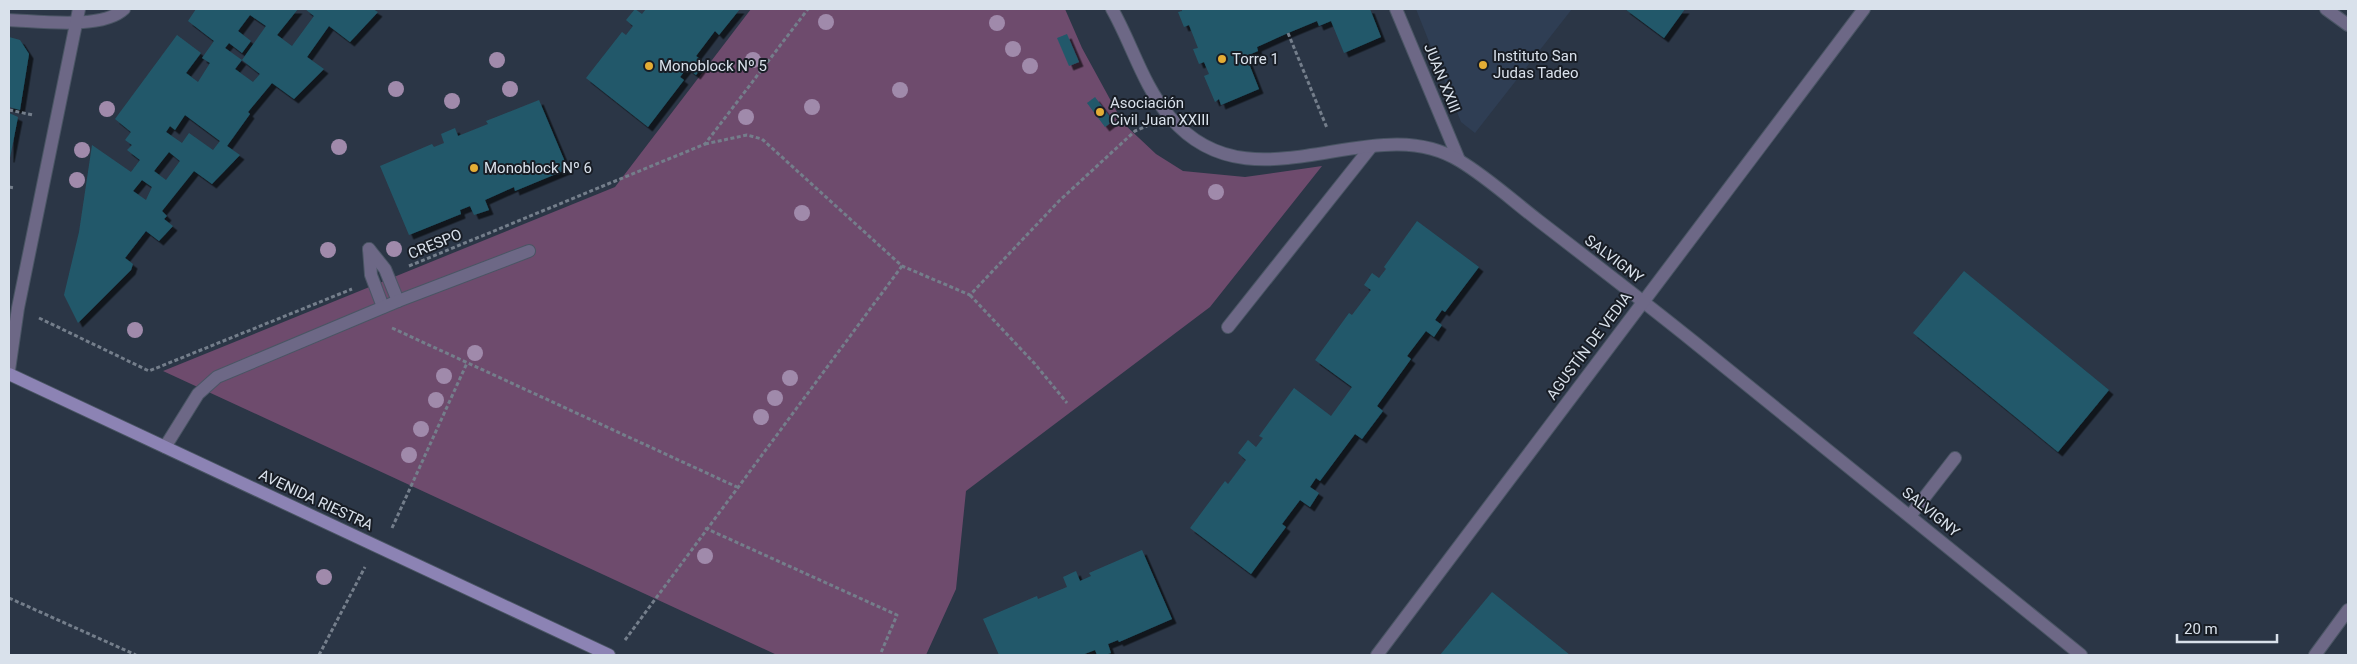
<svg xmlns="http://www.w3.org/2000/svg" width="2357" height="664" viewBox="0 0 2357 664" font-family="Roboto,sans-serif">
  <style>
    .built { fill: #2f3e54 }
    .green { fill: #6e4b6d }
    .building { fill: #22596a; fill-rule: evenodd; filter: url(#shadow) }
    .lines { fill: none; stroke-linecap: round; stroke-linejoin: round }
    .lane-casing { stroke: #4a5564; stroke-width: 14 }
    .street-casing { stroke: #4a5564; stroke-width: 14 }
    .secondary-casing { stroke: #4a5564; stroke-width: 14 }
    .path { stroke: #747e8b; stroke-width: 3; stroke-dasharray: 4 2.5; stroke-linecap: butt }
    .lane { stroke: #6d6886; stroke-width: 12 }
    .street { stroke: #6d6886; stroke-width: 12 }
    .secondary { stroke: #8c83b4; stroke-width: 12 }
    .tree { fill: #a08aab }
    .poi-dot { fill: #e4ad35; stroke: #181d25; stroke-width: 2 }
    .labels { text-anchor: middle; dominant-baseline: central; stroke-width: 4; stroke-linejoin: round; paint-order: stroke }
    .poi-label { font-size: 15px; fill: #d9e1eb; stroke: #181d25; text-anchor: start }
    .street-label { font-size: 15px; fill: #d9e1eb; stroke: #181d25 }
  </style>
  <defs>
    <filter id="shadow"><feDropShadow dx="4.5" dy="4.5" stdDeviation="0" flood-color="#0009"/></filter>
  </defs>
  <rect width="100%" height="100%" fill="#2b3646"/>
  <polygon class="built" points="1416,9 1572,9 1475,133 1461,122"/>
  <polygon class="green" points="751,9 1065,9 1082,48 1123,123 1156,154 1183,171 1245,177 1322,166 1210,307 966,491 956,589 926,655 777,655 163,371 615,187"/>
  <g class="building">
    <path d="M 196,9 L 298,9 L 277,35 L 292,46 L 314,16 L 305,9 L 373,9 L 378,12 L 350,42 L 329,26 L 307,57 L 324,69 L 294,99 L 272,83 L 248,112 L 250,114 L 227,146 L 240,155 L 212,184 L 194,171 L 162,211 L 167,216 L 164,219 L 173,226 L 159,241 L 146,231 L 125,258 L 133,264 L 131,270 L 78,323 L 64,295 L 79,232 L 92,145 L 131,172 L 140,160 L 127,150 L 132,145 L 125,140 L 131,132 L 115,119 L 177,35 L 201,53 L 186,73 L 198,82 L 210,63 L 202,58 L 214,41 L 188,21 ZM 250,15 L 266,26 L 242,60 L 225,48 L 229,43 L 242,53 L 251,41 L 238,31 ZM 242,60 L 260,74 L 253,82 L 235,69 ZM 185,115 L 220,141 L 213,150 L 189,133 L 182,143 L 166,132 L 170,126 L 175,130 ZM 169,152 L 180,161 L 166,180 L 154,171 ZM 142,180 L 152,187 L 146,200 L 133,191 Z"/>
    <polygon points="635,9 642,14 646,9 740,9 719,35 715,31 696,56 705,63 696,75 687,68 680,77 684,80 648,127 586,78 622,32 626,35 633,26 626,20"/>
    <polygon points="1182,9 1370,9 1381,37 1344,53 1331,21 1319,26 1317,21 1288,33 1257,47 1258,51 1246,56 1259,89 1221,105 1219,99 1215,102 1204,76 1209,74 1204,62 1199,64 1193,49 1198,48 1189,25 1184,27 1178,12 1182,11"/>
    <polygon points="1625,9 1685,9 1664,38"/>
    <polygon points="1067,34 1079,62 1069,66 1057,38"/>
    <polygon points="9,37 20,40 29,54 20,110 9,107"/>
    <polygon points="1095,97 1113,121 1105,127 1087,103"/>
    <polygon points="539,100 568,169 515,191 514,187 485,200 489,210 474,215 470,206 460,210 461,214 409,235 380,166 432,144 434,147 444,143 441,134 455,128 458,136 488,124 486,121"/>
    <polygon points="9,113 18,117 10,158 9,158"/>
    <polygon points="1417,221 1479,267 1445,312 1442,310 1435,320 1442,325 1434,337 1426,331 1407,356 1411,359 1377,406 1383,411 1362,439 1355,434 1320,481 1316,478 1310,487 1319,493 1310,507 1300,500 1282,524 1286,527 1251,574 1190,528 1225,481 1228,484 1246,460 1238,453 1248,440 1256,447 1263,438 1259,436 1294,388 1331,416 1352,387 1315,360 1349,313 1352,315 1371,290 1364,285 1372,273 1379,278 1386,269 1384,267"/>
    <polygon points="1964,271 2109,390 2058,452 1913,333"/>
    <polygon points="1142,550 1172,619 1119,642 1118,640 1108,644 1111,653 1105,655 1097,655 1095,650 1082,655 999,655 983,619 1037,596 1038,599 1067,587 1063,577 1076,571 1080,581 1091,576 1089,573"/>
    <polygon points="1492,592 1570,655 1440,655"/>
  </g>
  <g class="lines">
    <g class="lane-casing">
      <g id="lane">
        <polyline points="1396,9 1459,160"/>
        <polyline points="369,249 371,275 383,307"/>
        <polyline points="369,249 385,269 398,301"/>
        <polyline points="1228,327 1371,147"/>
        <polyline points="165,447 198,394 217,377 398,301 529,251"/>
        <polyline points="1910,516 1955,458"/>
      </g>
    </g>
    <g class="street-casing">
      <g id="street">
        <path d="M 1112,9 C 1132,44 1143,86 1170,117 C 1252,214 1372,106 1460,161 C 1488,178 1513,201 1539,221 C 1591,261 1643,301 1694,342 C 1823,446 1952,550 2081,655"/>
        <polyline points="2326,9 2348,25"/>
        <path d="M 9,20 C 38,21 102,30 124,9"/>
        <polyline points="9,370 18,308 79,9"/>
        <polyline points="1377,655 1864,9"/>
        <polyline points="2315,655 2348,610"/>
      </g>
    </g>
    <g class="secondary-casing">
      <polyline id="secondary" points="9,374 609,655"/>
    </g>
    <g class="path">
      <polyline points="1288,33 1327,128"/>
      <polyline points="9,110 33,115"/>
      <polyline points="705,144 747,135 762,139 902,266 970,295 1059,201 1135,131 1147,126"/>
      <polyline points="9,187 15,188"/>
      <polyline points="409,266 705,144 808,9"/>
      <polyline points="970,295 1035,364 1067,403"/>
      <polyline points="39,318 149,371 352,289"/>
      <polyline points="392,328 737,487"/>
      <polyline points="392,528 467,363"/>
      <polyline points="705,528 897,615 880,655"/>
      <polyline points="9,598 136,655"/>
      <polyline points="625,640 902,266"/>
      <polyline points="319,655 365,567"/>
    </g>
    <use href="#lane" class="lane"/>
    <use href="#street" class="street"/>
    <use href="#secondary" class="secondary"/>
  </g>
  <g class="tree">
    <circle cx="826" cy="22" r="8"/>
    <circle cx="997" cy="23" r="8"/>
    <circle cx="1013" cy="49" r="8"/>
    <circle cx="497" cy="60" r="8"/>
    <circle cx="753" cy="60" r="8"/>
    <circle cx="1030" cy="66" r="8"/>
    <circle cx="396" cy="89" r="8"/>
    <circle cx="510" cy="89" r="8"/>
    <circle cx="900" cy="90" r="8"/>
    <circle cx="452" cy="101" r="8"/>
    <circle cx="812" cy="107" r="8"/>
    <circle cx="107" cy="109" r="8"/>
    <circle cx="746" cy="117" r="8"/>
    <circle cx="339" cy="147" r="8"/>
    <circle cx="82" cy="150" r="8"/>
    <circle cx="77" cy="180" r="8"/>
    <circle cx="1216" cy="192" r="8"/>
    <circle cx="802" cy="213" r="8"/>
    <circle cx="394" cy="249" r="8"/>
    <circle cx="328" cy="250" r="8"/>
    <circle cx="135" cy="330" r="8"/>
    <circle cx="475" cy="353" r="8"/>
    <circle cx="444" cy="376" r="8"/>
    <circle cx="790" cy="378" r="8"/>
    <circle cx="775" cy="398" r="8"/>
    <circle cx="436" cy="400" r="8"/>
    <circle cx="761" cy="417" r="8"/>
    <circle cx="421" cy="429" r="8"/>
    <circle cx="409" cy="455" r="8"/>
    <circle cx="705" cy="556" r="8"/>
    <circle cx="324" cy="577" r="8"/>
  </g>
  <g class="poi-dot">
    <circle cx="1222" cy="59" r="5"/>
    <circle cx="1483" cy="65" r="5"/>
    <circle cx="649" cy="66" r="5"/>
    <circle cx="1100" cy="112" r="5"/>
    <circle cx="474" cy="168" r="5"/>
  </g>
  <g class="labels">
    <g class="poi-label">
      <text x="1493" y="56">Instituto San<tspan x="1493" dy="17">Judas Tadeo</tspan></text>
      <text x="1232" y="59">Torre 1</text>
      <text x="659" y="66">Monoblock Nº 5</text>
      <text x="1110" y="103">Asociación<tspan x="1110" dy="17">Civil Juan XXIII</tspan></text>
      <text x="484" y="168">Monoblock Nº 6</text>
    </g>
    <g class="street-label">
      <text transform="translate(1442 78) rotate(68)">JUAN XXIII</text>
      <text transform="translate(435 244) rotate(-22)">CRESPO</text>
      <text transform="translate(1614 259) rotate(37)">SALVIGNY</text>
      <text transform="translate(1589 346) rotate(-53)">AGUSTÍN DE VEDIA</text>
      <text transform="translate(316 500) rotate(25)">AVENIDA RIESTRA</text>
      <text transform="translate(1931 512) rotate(39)">SALVIGNY</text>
    </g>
  </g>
  <rect width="2357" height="664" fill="none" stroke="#d9e1eb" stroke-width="20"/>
  <path d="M2177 634v8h100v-8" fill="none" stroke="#d9e1eb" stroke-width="2.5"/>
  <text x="2184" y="634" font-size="15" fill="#d9e1eb" stroke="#181d25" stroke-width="4" paint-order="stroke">20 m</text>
</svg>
